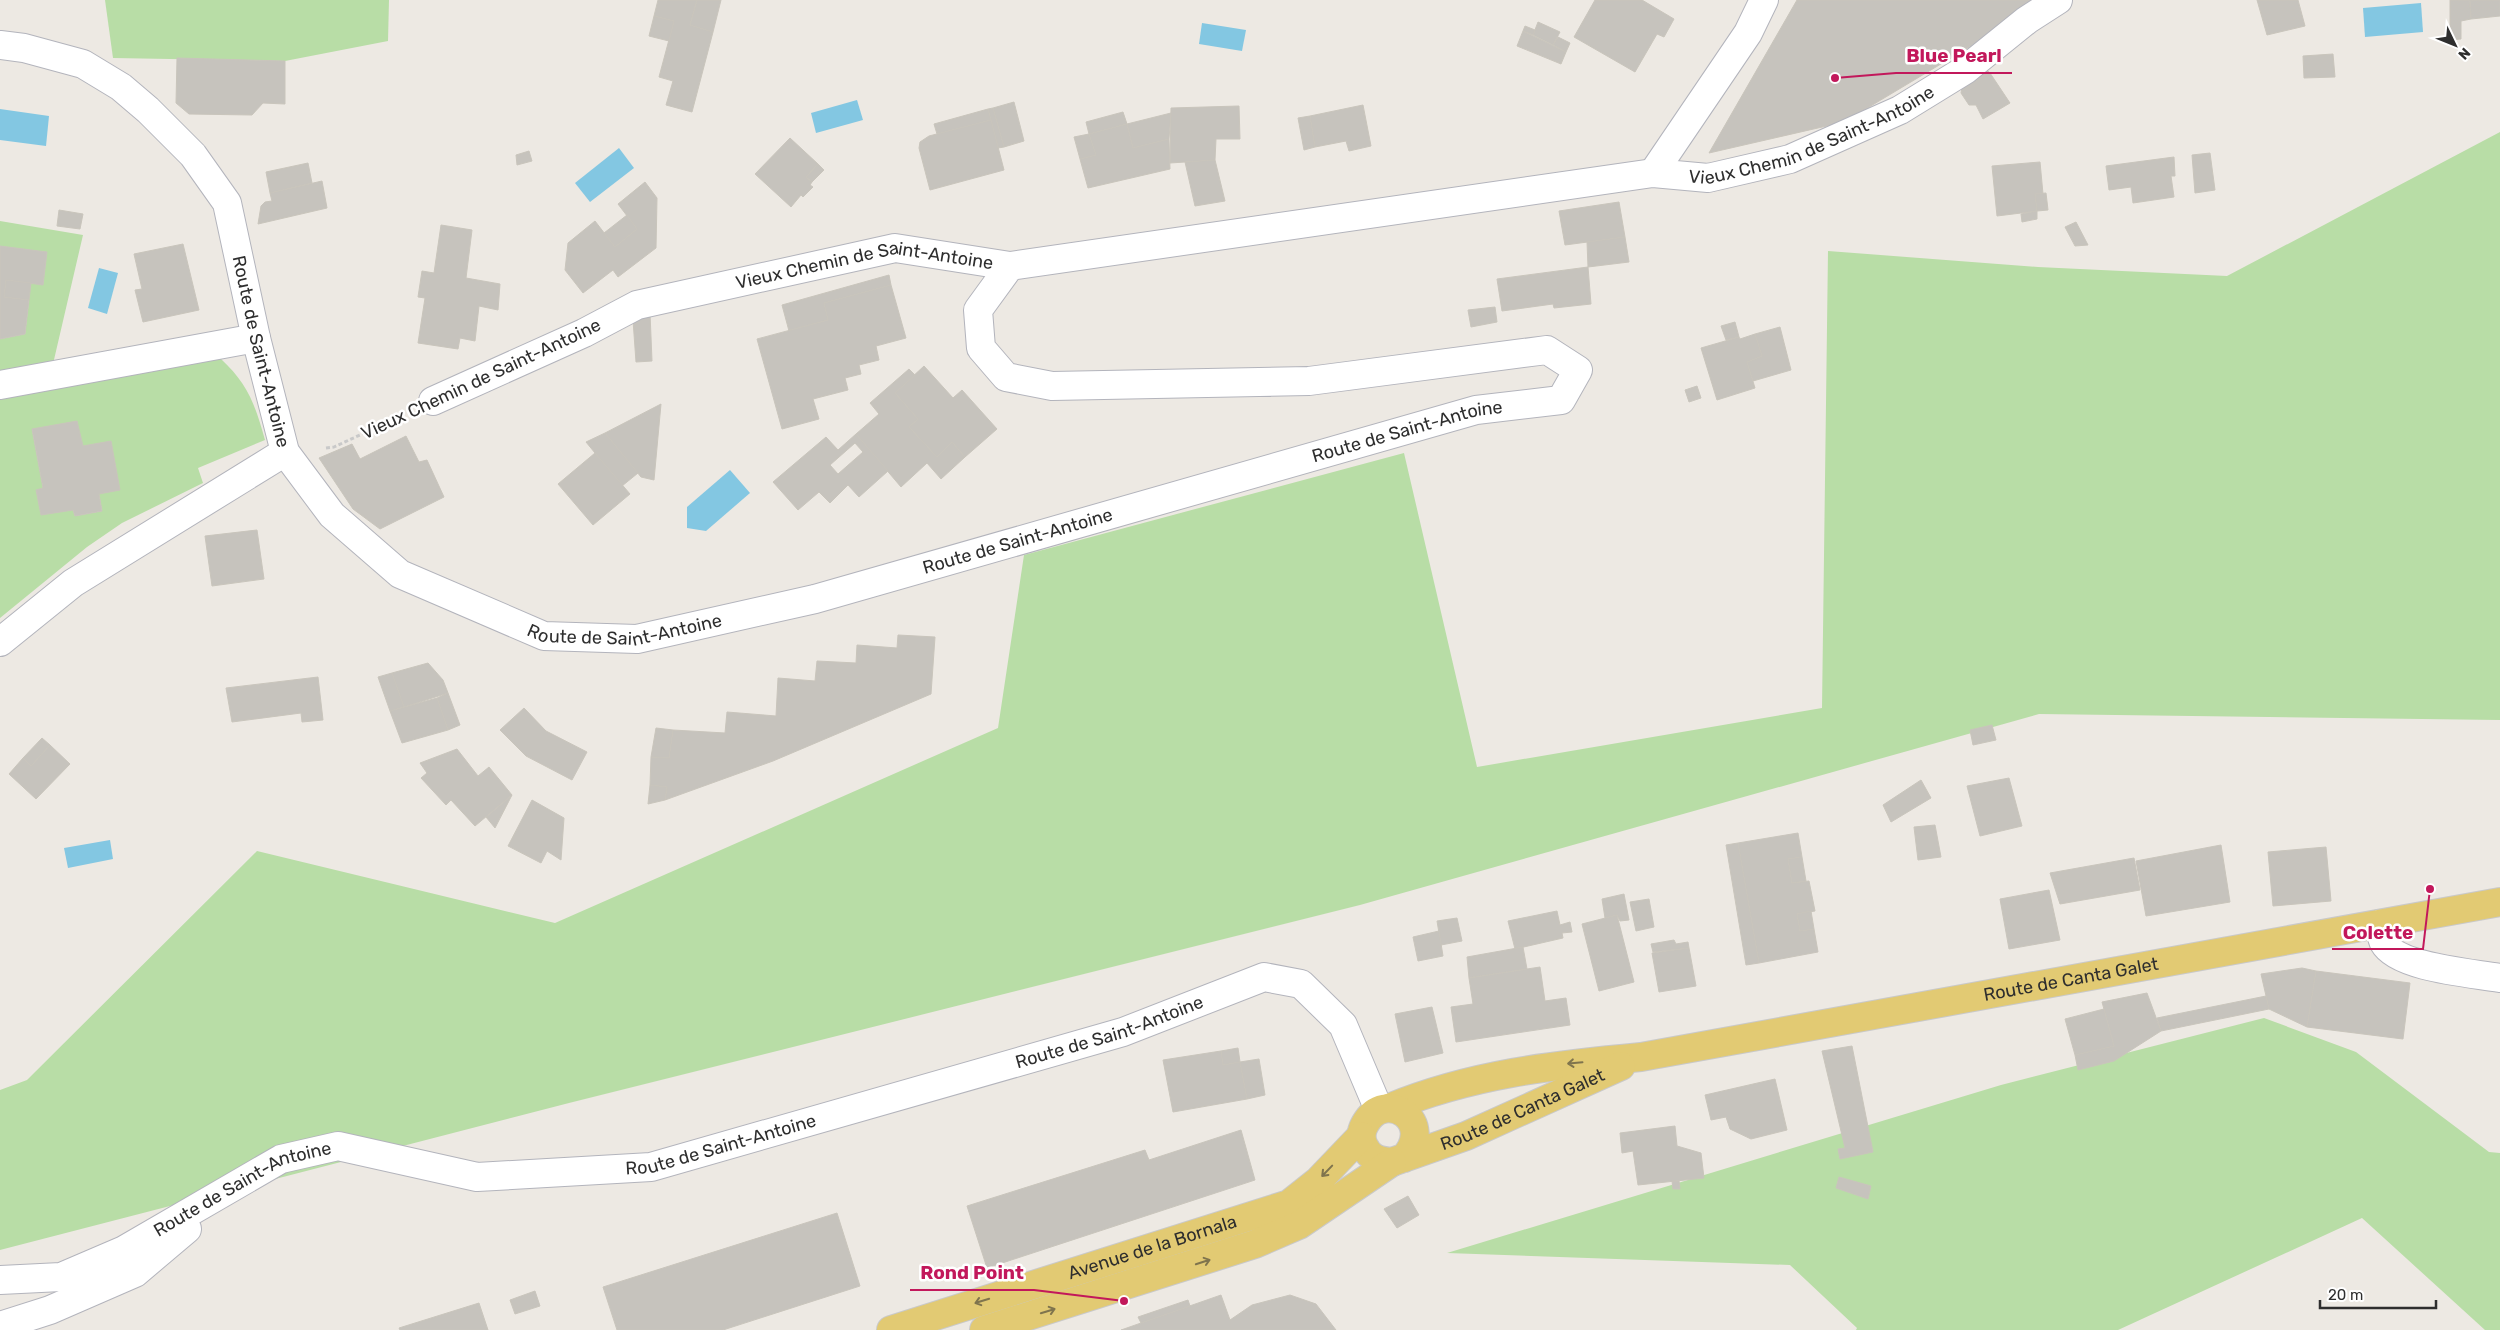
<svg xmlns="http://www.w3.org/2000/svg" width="2500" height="1330" viewBox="0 0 2500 1330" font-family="Rubik,sans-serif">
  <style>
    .green { fill: #b8dda6; fill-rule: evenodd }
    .water { fill: #83c7e2 }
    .building { fill: #c6c3bd; stroke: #c9c5bc; fill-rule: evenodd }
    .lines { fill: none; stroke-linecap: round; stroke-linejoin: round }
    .minor-casing { stroke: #b3b4bc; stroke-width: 30 }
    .major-casing { stroke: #c9c9c9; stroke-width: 30 }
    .path { stroke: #c9c9c9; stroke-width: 3; stroke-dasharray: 4 2.5; stroke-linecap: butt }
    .minor { stroke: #fff; stroke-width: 28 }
    .major { stroke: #e2ca73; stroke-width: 28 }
    .oneway { stroke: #7f744d }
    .labels { text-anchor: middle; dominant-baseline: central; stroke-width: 5; stroke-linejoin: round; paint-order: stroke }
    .street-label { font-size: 18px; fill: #2e2e2e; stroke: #fff }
    .leader { fill: none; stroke: #c2185b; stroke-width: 2 }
    .callout-dot { fill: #c2185b; stroke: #fff; stroke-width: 2 }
    .callout-label { font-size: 19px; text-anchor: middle; font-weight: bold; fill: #c2185b; stroke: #fff; stroke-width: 5; stroke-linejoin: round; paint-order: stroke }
  </style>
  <rect width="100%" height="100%" fill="#ede9e3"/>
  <g class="green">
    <polygon points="105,0 389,0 388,41 285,61 113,58"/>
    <polygon points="2500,132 2500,720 2039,714 1360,905 569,1103 0,1250 0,1090 27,1080 257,851 555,923 998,728 1024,555 1404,453 1477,767 1822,708 1828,251 2038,267 2227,276"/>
    <polygon points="0,221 83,235 53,364 0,374 0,339 25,334 29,301 0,246"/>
    <path d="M 220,358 C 248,384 255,404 265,440 L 198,468 L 203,483 L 122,523 L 87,547 L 0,618 L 0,393 ZM 32,429 L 83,446 L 99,494 L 102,511 L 75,516 L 73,510 L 43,488 Z"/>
    <polygon points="2264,1018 2356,1052 2489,1152 2500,1153 2500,1330 2485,1330 2362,1218 2118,1330 1856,1330 1857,1328 1790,1265 1447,1253 2001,1085"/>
  </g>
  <g class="water">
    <polygon points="2421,3 2423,32 2365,37 2363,8"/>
    <polygon points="1202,23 1246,30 1242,51 1199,44"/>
    <polygon points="857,100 863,120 816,133 811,113"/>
    <polygon points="0,109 49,116 46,146 0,140"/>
    <polygon points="619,148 634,168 590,202 575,183"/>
    <polygon points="99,268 118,273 107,314 88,308"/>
    <polygon points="730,470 750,493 706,531 687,528 687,507"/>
    <polygon points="110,840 113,859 68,868 64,848"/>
  </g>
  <g class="building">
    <polygon points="658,0 697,0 690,25 713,32 692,112 666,105 673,81 659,77 674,21 654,16"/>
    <polygon points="697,0 721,0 713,32 690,25"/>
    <polygon points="1595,0 1642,0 1674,19 1664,37 1657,34 1635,72 1574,37"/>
    <polygon points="1797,0 2042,0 1991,34 1844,122 1709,153"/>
    <polygon points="2257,0 2298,0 2305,26 2267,35"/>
    <polygon points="2450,0 2470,0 2471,19 2461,21 2461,39 2450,40"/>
    <polygon points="2470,0 2500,0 2500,16 2471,19"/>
    <polygon points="654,16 674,21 669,41 649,36"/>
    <polygon points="1538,22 1560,32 1553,45 1533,35"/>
    <polygon points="1525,26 1535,30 1533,35 1523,31"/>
    <polygon points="1523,31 1566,52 1561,64 1517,46"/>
    <polygon points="1558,37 1570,43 1566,52 1553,45"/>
    <polygon points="2333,54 2335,77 2304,78 2303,56"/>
    <polygon points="177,58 285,61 285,104 263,103 252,115 189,114 176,103"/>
    <polygon points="1982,66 1990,73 1969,85 1965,74"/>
    <polygon points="1990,73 2010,103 1983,119 1976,105 1969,105 1961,93 1962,88"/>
    <polygon points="1014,102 1024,141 1004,147 993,108"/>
    <polygon points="1363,105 1371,146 1349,151 1346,141 1315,147 1310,116"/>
    <polygon points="1239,106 1240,139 1216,139 1215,160 1170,163 1171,108"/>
    <polygon points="993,108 1004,147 998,148 988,109"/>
    <polygon points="988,109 991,120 937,134 934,124"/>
    <polygon points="1123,112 1127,124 1089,134 1086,122"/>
    <polygon points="1171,113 1169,139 1133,148 1127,124"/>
    <polygon points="1310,116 1315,147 1304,150 1298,118"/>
    <polygon points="991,120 1004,170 930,190 919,148 920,142 929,136"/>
    <polygon points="1127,124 1133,148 1169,139 1170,169 1088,188 1080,159 1096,155 1089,134"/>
    <polygon points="1089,134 1096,155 1080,159 1074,137"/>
    <polygon points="790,138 818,164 806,177 812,182 810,185 813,187 803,197 801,195 791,207 755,174"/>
    <polygon points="529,151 532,161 517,165 516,155"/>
    <polygon points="2210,153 2215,190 2195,193 2192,155"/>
    <polygon points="2174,157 2175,176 2171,176 2174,197 2133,203 2131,187 2109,190 2106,166"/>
    <polygon points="1215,160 1225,201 1195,206 1185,162"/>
    <polygon points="2040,162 2043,194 2035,194 2037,211 1997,216 1992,166"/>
    <polygon points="308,163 312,183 270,193 266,172"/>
    <polygon points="818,164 824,170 812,182 806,177"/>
    <polygon points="322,181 327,208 258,224 261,206 265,202 272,201 270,193"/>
    <polygon points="645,182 657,198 656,248 618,277 613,270 583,293 565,270 568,243 595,221 615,247 637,229 618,204"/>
    <polygon points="2046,193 2048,210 2037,211 2035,194"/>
    <polygon points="1619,202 1625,237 1565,245 1559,211"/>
    <polygon points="59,210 83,214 80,229 57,226"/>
    <polygon points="2037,211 2037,219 2022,222 2021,214"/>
    <polygon points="627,215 637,229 615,247 604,233"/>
    <polygon points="2076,222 2088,245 2075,246 2065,227"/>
    <polygon points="441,225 472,230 466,278 500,284 498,310 479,306 475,341 460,338 458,349 418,343 425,298 418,297 422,271 434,273"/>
    <polygon points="1625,237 1629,262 1588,267 1587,242"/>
    <polygon points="183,244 199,310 143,322 135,290 142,289 134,254"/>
    <polygon points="0,246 47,252 43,285 6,280 4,297 29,300 25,334 0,339"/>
    <polygon points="1588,267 1591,304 1554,308 1553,304 1502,311 1497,279"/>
    <polygon points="889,275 891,285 824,303 828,320 789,331 782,305"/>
    <polygon points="6,280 31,283 29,300 4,297"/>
    <polygon points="891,285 906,338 876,346 879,360 859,365 861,374 845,378 848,390 813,399 819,419 782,429 757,339 828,320 824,303"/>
    <polygon points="1495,307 1497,322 1471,327 1468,310"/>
    <polygon points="650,313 652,361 636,362 633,320"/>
    <polygon points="1735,322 1739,337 1726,340 1721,326"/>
    <polygon points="1780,327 1791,370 1753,381 1747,362 1762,356 1755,334"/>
    <polygon points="1755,334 1762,356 1747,362 1755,388 1717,400 1701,348 1739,337 1740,339"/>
    <polygon points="924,366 953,398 962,390 997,429 965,457 952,442 937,457 909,427 918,419 895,393"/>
    <polygon points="909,369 915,375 895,393 918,419 909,427 937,457 952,442 965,457 941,479 927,463 901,487 856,434 879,414 870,403"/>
    <polygon points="1697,386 1701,398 1689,402 1685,390"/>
    <polygon points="661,404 654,480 641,477 605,433"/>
    <polygon points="77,421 83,446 111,441 120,490 99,494 102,511 75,516 73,510 41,515 36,490 43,488 32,429"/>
    <polygon points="605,433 638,473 622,486 586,442"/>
    <path d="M 856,434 L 888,471 L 859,497 L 848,485 L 830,503 L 819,492 L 798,510 L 773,482 L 826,437 L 838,450 ZM 855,443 L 863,452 L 838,474 L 830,465 Z"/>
    <polygon points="406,436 419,462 427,460 444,497 380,529 353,509 319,458 352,444 360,459"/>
    <polygon points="595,453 630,494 593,525 558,484"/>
    <polygon points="257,530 264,579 212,586 205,536"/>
    <polygon points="898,635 935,637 931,694 773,761 665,800 667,787 650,785 651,757 669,758 673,730 725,733 727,712 776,716 778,678 815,681 817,661 856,663 857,645 897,648"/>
    <polygon points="428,663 443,680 448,693 404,707 392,673"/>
    <polygon points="392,673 404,707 390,711 378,677"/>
    <polygon points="318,677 323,720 302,722 301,713 232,722 226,688"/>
    <polygon points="448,693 460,725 448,730 437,698"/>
    <polygon points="437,698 448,730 402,743 390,711"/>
    <polygon points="524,708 546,731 587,752 572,780 526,756 500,730"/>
    <polygon points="1992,725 1996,740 1973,745 1970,730"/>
    <polygon points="656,728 673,730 669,758 651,757"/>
    <polygon points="42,738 50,745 31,766 23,758"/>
    <polygon points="50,745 70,764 36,799 9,774 23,758 31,766"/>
    <polygon points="457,749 478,776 489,767 512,795 475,826 451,800 446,805 421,778 427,773 420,763"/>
    <polygon points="2009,778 2022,826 1980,836 1967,786"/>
    <polygon points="1921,780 1931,798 1891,822 1883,805"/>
    <polygon points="650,785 667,787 665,800 648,804"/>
    <polygon points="512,795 495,828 486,817"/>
    <polygon points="532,800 564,818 561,860 547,851 541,863 508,846"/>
    <polygon points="1935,825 1941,857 1918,860 1914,827"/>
    <polygon points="1798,833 1802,857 1788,859 1792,883 1809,881 1815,911 1797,914 1800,931 1814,929 1818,952 1759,963 1738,843"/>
    <polygon points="1738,843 1759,963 1746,965 1726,845"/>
    <polygon points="2221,845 2230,902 2146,916 2136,861"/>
    <polygon points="2326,847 2331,901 2273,906 2268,852"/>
    <polygon points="1802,857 1806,881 1792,883 1788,859"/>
    <polygon points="2134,858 2140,890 2060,904 2050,873"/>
    <polygon points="2049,890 2060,940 2009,949 2000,899"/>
    <polygon points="1624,894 1629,920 1620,921 1617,915 1605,918 1602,899"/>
    <polygon points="1649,899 1654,927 1636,931 1630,902"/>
    <polygon points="1557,911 1560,925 1570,922 1572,932 1562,933 1563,938 1515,949 1508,921"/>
    <polygon points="1811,911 1814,929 1800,931 1797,914"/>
    <polygon points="1617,915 1634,982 1599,991 1582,924"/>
    <polygon points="1457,918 1462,941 1441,945 1437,921"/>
    <polygon points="1439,931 1443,956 1418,961 1413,937"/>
    <polygon points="1674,940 1676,944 1688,942 1689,948 1653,952 1651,944"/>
    <polygon points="1523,947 1527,969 1469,978 1467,957"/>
    <polygon points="1689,948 1696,986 1659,992 1652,953"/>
    <polygon points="1540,967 1545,1001 1566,998 1570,1025 1456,1042 1451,1007 1473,1004 1469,978"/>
    <polygon points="2302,968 2316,971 2307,1027 2269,1009 2261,974"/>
    <polygon points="2316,971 2410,983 2403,1039 2307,1027"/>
    <polygon points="2147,993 2161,1031 2114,1061 2078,1070 2075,1055 2114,1046 2102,1002"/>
    <polygon points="2266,996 2269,1009 2161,1031 2157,1018"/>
    <polygon points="1432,1007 1443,1053 1405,1062 1395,1014"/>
    <polygon points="2104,1009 2114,1046 2075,1055 2065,1019"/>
    <polygon points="1852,1046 1873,1152 1840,1159 1838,1149 1845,1148 1822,1051"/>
    <polygon points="1238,1048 1240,1062 1223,1065 1221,1051"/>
    <polygon points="1221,1051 1223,1065 1240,1062 1247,1099 1173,1112 1163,1060"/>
    <polygon points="1259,1059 1265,1095 1247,1099 1240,1062"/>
    <polygon points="1775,1079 1787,1130 1751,1139 1730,1129 1726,1117 1711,1120 1705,1095"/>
    <polygon points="1675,1126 1677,1146 1701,1153 1704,1178 1638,1185 1633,1151 1622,1153 1620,1133"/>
    <polygon points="1241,1130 1255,1180 987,1268 967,1206 1145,1150 1149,1160"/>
    <polygon points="1839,1177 1871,1186 1868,1199 1836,1188"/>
    <polygon points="1672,1181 1679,1181 1680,1189 1673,1189"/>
    <polygon points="1408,1196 1419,1215 1397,1228 1384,1209"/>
    <polygon points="837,1213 860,1286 723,1330 617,1330 603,1287"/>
    <polygon points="535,1291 540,1306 515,1314 510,1300"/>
    <polygon points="1221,1295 1230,1320 1252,1305 1290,1295 1316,1304 1336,1330 1121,1330"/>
    <polygon points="1188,1300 1190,1306 1141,1323 1138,1317"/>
    <polygon points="479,1303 488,1330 400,1330 399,1328"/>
  </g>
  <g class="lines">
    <g class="minor-casing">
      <g id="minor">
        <path id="s1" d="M 0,45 L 24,48 L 83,64 L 121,87 L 148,110 L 193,155 L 227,203 L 256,338 L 285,452 L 332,515 L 400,574 L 544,636 L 637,639 L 815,599 L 1476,410 L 1561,400 L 1578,370 L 1547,350 L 1309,381 L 1052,386 L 1006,377 L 981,348 L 978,310 L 1010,266 L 1653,173 L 1708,178 L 1790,159 L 1900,110 L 1965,70 L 2027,20 L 2058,0"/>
        <polyline points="1653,173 1748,33 1764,0"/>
        <polyline points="0,385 256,338"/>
        <path id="s2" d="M 433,401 L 584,333 L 637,305 L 895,248 L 1010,266"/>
        <polyline points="0,642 73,583 285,452"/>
        <path d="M 2380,924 C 2381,929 2381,938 2384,943 C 2398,968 2473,973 2500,978"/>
        <path id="s3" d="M 0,1280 L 61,1277 L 124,1250 L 281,1159 L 338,1146 L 477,1177 L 651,1167 L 1123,1032 L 1264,977 L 1301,984 L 1343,1025 L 1379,1110"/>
        <polyline points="0,1326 50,1310 135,1273 187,1229"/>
      </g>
    </g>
    <g class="major-casing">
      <g id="major">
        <path id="s4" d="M 1389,1108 C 1471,1074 1554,1065 1641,1057 L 2500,902"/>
        <path id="s5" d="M 1404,1158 C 1437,1122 1385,1087 1365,1124 C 1361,1131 1360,1138 1364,1146 C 1370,1158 1378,1161 1392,1162 L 1466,1136 L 1621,1066"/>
        <path id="s6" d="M 891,1330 L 1289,1204 L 1318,1181 L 1361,1136"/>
        <polyline points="984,1330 1255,1244 1299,1225 1392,1162"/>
      </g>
    </g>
    <polyline class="path" points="326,448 334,447 403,415"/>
    <use href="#minor" class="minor"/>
    <use href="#major" class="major"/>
  </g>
  <defs><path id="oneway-shaft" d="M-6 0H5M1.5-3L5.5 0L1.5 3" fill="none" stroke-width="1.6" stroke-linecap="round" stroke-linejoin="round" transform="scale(1.25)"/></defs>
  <g class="oneway">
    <use href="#oneway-shaft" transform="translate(1575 1063) rotate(175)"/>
    <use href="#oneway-shaft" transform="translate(1327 1171) rotate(134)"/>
    <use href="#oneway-shaft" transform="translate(1203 1262) rotate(-18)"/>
    <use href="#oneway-shaft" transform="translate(982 1301) rotate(163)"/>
    <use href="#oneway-shaft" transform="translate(1048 1311) rotate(-17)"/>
  </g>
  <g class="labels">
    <g class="street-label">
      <text stroke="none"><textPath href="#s1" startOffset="3480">Vieux Chemin de Saint-Antoine</textPath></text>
      <text stroke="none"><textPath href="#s2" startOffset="458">Vieux Chemin de Saint-Antoine</textPath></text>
      <text stroke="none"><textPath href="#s1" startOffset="440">Route de Saint-Antoine</textPath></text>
      <text transform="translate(481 379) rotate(-25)">Vieux Chemin de Saint-Antoine</text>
      <text stroke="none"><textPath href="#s1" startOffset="1760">Route de Saint-Antoine</textPath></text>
      <text stroke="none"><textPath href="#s1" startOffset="1355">Route de Saint-Antoine</textPath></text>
      <text stroke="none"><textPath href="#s1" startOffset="950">Route de Saint-Antoine</textPath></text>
      <text stroke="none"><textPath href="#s4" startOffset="695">Route de Canta Galet</textPath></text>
      <text stroke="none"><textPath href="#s3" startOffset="1164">Route de Saint-Antoine</textPath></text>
      <text stroke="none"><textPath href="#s5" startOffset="295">Route de Canta Galet</textPath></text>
      <text stroke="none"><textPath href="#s3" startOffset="759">Route de Saint-Antoine</textPath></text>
      <text stroke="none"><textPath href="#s3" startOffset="264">Route de Saint-Antoine</textPath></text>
      <text stroke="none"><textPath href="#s6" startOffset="274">Avenue de la Bornala</textPath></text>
    </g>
  </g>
  <path class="leader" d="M1835 78L1896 73H2012M2430 889L2423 949H2332M1124 1301L1034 1290H910"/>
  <g class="callout-dot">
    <circle cx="1835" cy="78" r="5"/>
    <circle cx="2430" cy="889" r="5"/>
    <circle cx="1124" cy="1301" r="5"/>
  </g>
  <g class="callout-label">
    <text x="1954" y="62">Blue Pearl</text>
    <text x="2378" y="939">Colette</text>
    <text x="972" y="1279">Rond Point</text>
  </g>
  <g transform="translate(2455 45) rotate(133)" stroke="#ffffff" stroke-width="4" paint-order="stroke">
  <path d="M0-4L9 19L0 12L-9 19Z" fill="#2e2e2e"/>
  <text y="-8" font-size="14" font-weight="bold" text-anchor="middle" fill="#2e2e2e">N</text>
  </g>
  <path d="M2320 1300v8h116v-8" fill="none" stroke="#2e2e2e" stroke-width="2.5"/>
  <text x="2328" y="1300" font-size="15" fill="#2e2e2e" stroke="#ffffff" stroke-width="4" paint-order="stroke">20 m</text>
</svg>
